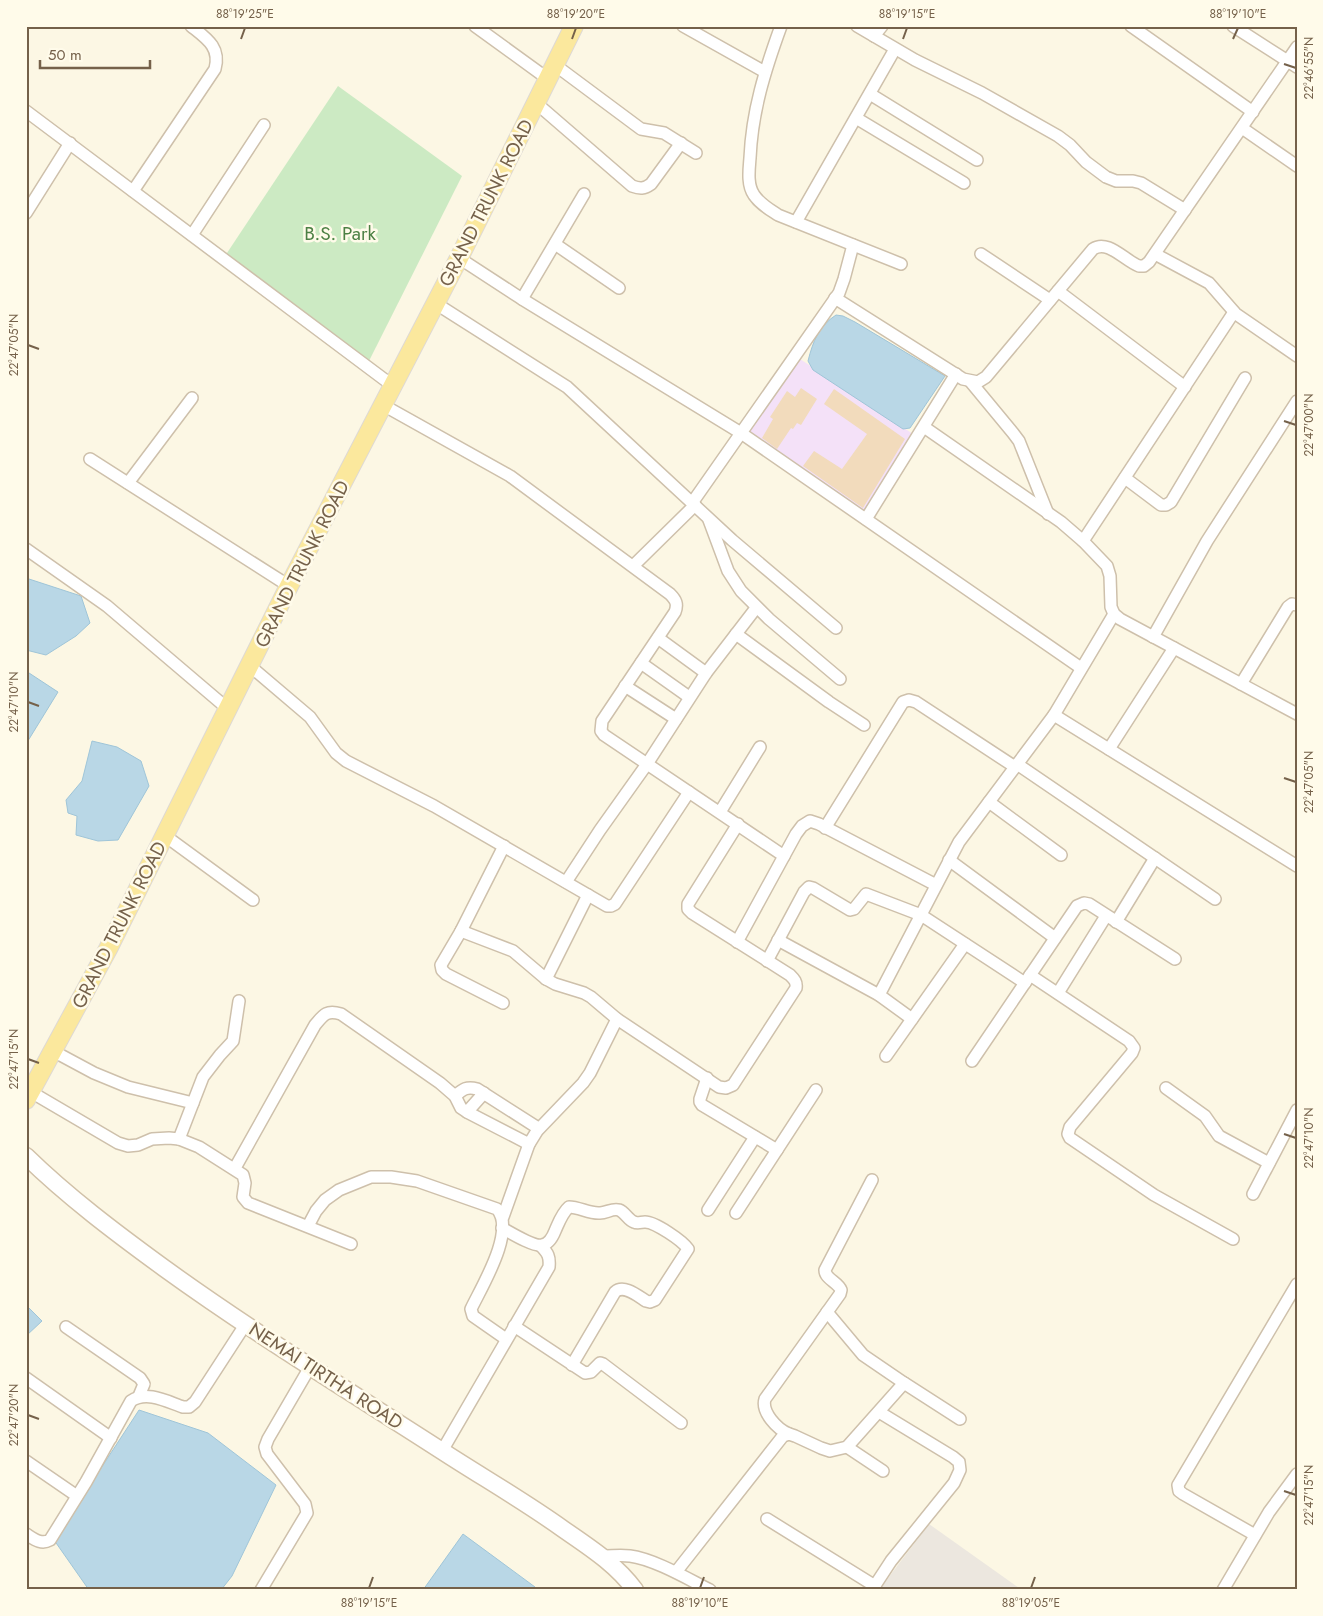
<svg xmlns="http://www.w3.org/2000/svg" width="1323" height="1616" viewBox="0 0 1323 1616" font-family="Jost,sans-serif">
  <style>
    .industrial { fill: #ece7df }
    .education { fill: #f4e1f8 }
    .green { fill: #cceac3 }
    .water { fill: #b9d7e6; stroke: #9fc5d8 }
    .building { fill: #f2dbbc }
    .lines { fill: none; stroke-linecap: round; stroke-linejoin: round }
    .street-casing { stroke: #cec0ab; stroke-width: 14 }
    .secondary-casing { stroke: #d1c1a8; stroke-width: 19 }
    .primary-casing { stroke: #ded9d4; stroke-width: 20 }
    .street { stroke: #fff; stroke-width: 11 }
    .secondary { stroke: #fff; stroke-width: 16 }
    .primary { stroke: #fbe89d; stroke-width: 18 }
    .ticks { fill: none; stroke: #75614a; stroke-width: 2 }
    .labels { text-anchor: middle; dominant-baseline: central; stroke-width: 5; stroke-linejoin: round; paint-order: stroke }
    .street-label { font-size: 19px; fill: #75614a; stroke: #fffbea }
    .park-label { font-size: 19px; fill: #4c8044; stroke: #fffbea }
    .neatline { fill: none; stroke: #75614a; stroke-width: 2 }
    .ticks-label { font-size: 12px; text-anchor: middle; fill: #75614a }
  </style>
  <rect width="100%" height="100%" fill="#fcf7e4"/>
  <polygon class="industrial" points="929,1524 1022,1590 879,1590"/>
  <polygon class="education" points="797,357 913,434 865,516 745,433"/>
  <polygon class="green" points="338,86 462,176 369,361 225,256"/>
  <g class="water">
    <path d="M 836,315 L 843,316 L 855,322 L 945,376 L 910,428 L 903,429 L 813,370 L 808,361 C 813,341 819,326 836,315 Z"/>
    <polygon points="29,579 81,596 90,623 76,636 46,655 26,650 26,580"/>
    <polygon points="26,671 58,692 26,744"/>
    <polygon points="92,741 117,747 141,761 149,786 118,840 98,841 76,835 77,816 68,813 66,800 82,781"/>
    <polygon points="26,1305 42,1321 26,1336"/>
    <polygon points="139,1410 208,1433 276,1485 232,1576 221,1590 89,1590 54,1540"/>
    <polygon points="463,1534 535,1587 534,1590 423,1590"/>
  </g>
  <g class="building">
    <polygon points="801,388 817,399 801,425 797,423 793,429 791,428 777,449 762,438 773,419 770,417 787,391 795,397"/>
    <polygon points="834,389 905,439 863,508 803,466 814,451 842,469 867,434 824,404"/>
  </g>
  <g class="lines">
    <g class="street-casing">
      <g id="street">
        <polyline points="475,26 548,79"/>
        <polyline points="683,26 765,72"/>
        <path d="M 781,26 C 765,70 752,111 750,158 C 749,170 747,185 754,195 C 760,204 769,209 778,215 L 901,264"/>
        <polyline points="857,26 915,60 982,93 1058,136 1070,145 1086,162 1106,177 1116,181 1133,181 1141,183 1185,210"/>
        <polyline points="1131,26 1253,112"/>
        <polyline points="1233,26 1297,67"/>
        <polyline points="874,36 882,26"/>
        <polyline points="555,65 641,129 664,133 696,153"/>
        <polyline points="870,94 977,160"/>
        <path d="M 536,103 L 632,186 C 640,189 644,189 651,184 L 681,143"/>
        <polyline points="26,111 393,386"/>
        <polyline points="856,118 964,183"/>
        <polyline points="1242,128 1297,166"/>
        <path d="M 133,191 L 215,69 C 221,47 206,38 191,26"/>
        <polyline points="26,213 70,143"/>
        <polyline points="796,222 895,49"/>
        <polyline points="192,235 264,125"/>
        <polyline points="555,244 619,288"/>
        <polyline points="981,254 1050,300"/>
        <polyline points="1155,254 1209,283 1236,314 1297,356"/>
        <polyline points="459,258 522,299 741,433 1081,668"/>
        <polyline points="1058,291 1185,387"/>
        <path d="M 835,298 L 963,379 L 978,382 L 986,377 L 1093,249 C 1108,239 1125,261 1139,266 L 1144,266 L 1149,262 L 1297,47"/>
        <polyline points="522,299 584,194"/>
        <polyline points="435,303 567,387 732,540 836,628"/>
        <polyline points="970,381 1013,433 1019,441 1048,514"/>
        <path d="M 383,405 L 510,476 L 670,594 C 676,600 678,604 675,612 L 602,721 L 601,731 L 604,735 L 784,856"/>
        <polyline points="924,427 1061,522 1083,541 1107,566 1110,576 1111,607 1114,614 1120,619 1297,714"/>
        <polyline points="90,459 289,586"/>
        <polyline points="1125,478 1161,505 1166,505 1171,502 1245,378"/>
        <polyline points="128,483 192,398"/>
        <polyline points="692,503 839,293 844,279 853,245"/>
        <polyline points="866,519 956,374"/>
        <polyline points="709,520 728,571 741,591 769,619 840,679"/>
        <polyline points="1083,541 1234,312"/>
        <polyline points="26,549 107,606 228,709"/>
        <polyline points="633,566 695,505"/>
        <polyline points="736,634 829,702 864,725"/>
        <polyline points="1153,637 1207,541 1297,401"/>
        <polyline points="658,638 706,673"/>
        <polyline points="641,663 689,697"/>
        <polyline points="250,666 310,717 336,753 346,761 434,806 607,906 611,906 615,904 689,792"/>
        <polyline points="1241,684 1288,607 1292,604 1297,605"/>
        <polyline points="625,686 676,719"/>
        <polyline points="1054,715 1297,866"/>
        <polyline points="1109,749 1174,648"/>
        <polyline points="1017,764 1215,899"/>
        <polyline points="989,802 1061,855"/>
        <polyline points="720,812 760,747"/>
        <polyline points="825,828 903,702 909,700 916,702 1015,767"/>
        <polyline points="164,835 253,900"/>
        <polyline points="949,860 1055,938"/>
        <polyline points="566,882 600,830 647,764 706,673 756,608"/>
        <polyline points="1116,922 1155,858"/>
        <path d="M 461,931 L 513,951 L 546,979 L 555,984 L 584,993 L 591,997 L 617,1019 L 719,1087 L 726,1088 L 733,1085 L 796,988 C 797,982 794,979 790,975 L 692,913 L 688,909 L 688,904 L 738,824"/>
        <polyline points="778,940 879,995 912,1019"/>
        <polyline points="737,942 796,834 802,826 810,821 819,824 936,885"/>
        <polyline points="767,961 804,892 809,887 813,888 850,910 854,909 866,894 921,915 1025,983"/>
        <polyline points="1030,975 1129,1041 1134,1048 1132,1053 1070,1127 1068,1134 1070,1138 1154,1195 1233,1239"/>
        <polyline points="546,979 588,895"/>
        <polyline points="1058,993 1106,916"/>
        <polyline points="879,995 959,842 1054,715 1114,614"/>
        <polyline points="503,1003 446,974 442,970 441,965 461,931 504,846"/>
        <polyline points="53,1051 94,1073 128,1087 193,1103"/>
        <polyline points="886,1056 965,944"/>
        <polyline points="972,1061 1077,906 1084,903 1089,904 1175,959"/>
        <polyline points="707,1078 700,1099 700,1102 702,1105 777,1150"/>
        <polyline points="1166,1088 1205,1116 1219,1136 1269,1163"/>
        <polyline points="31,1092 118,1143 128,1146 138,1145 152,1139 169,1138 179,1139 199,1147 243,1175 245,1183 243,1197 248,1203 351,1244"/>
        <path d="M 455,1096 C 463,1089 467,1086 477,1089 L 538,1128"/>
        <polyline points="467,1112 484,1093"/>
        <polyline points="179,1139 203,1077 220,1055 233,1041 239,1001"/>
        <path d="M 235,1168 L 315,1025 C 324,1014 327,1010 341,1014 L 440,1083 L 455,1096 L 461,1108 L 467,1112 L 529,1144"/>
        <polyline points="1253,1194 1297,1110"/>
        <polyline points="708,1210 755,1137"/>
        <polyline points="736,1213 816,1090"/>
        <polyline points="503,1217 529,1144 537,1131 583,1083 590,1073 617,1019"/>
        <path d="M 308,1226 L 316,1211 L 325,1200 L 339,1190 L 371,1177 L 391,1177 L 417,1181 L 497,1209 C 516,1231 482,1286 471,1309 L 473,1316 L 506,1339"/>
        <path d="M 502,1228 C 511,1233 534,1247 542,1245 C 549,1244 553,1236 555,1231 C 559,1222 562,1213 569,1207 C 579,1207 590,1214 600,1213 C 607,1213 612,1208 619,1210 C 625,1212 628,1220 634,1222 C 638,1224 641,1222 645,1222 C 655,1222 683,1241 688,1249 L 655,1300 L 650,1302 L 646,1301 C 638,1296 624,1284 615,1292 L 572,1365"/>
        <polyline points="827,1312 863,1355 904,1383 960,1419"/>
        <polyline points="514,1326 585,1373 591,1372 600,1363 603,1364 681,1423"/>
        <polyline points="66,1327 140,1378 144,1384 139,1396"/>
        <polyline points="26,1378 111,1438"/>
        <path d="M 789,1434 C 777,1429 761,1412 765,1399 L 840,1294 L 841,1290 C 838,1282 825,1279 825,1270 L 872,1180"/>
        <polyline points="847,1447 883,1471"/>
        <path d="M 442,1451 L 549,1267 C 550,1257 548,1253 541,1246"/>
        <polyline points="26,1461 77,1496"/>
        <polyline points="767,1519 875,1586"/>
        <path d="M 26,1534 C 34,1539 41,1545 50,1540 L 86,1482 L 131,1401 C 147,1390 168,1402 183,1407 L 189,1407 L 195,1402 L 245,1325"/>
        <polyline points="1255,1535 1183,1494 1179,1491 1178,1485 1297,1284"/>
        <path d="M 603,1556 C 612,1556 621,1555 630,1556 C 654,1559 688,1579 710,1590"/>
        <polyline points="676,1572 783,1436 789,1434 795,1436 821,1448 830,1451 847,1447 904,1383"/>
        <polyline points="261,1590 307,1513 305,1504 267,1454 265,1447 268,1439 310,1367"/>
        <polyline points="872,1590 891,1561 954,1483 960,1470 959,1462 953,1457 879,1412"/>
        <polyline points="1223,1590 1269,1512 1297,1474"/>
      </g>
    </g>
    <g class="secondary-casing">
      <path id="secondary" d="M 26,1156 C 68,1197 116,1233 164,1268 C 254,1333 349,1391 442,1451 C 482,1477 524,1501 563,1529 C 589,1547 616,1564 635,1590"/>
    </g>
    <g class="primary-casing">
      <polyline id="primary" points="26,1100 108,949 289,586 459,258 574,26"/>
    </g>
    <use href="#street" class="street"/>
    <use href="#secondary" class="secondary"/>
    <use href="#primary" class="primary"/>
  </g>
  <path class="ticks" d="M 241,39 L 245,28M 572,39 L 576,28M 903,39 L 907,28M 1233,39 L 1238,28M 1284,64 L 1296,68M 28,345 L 39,349M 1284,421 L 1296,425M 28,702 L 39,706M 1284,778 L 1296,782M 28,1059 L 39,1063M 1284,1134 L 1296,1138M 28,1415 L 39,1419M 1284,1491 L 1296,1495M 369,1588 L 373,1577M 700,1588 L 704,1577M 1031,1588 L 1035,1577"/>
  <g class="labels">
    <g class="street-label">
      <text transform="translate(486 203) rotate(-63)">GRAND TRUNK ROAD</text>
      <text transform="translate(302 564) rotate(-63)">GRAND TRUNK ROAD</text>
      <text transform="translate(119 925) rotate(-63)">GRAND TRUNK ROAD</text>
      <text transform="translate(326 1376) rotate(33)">NEMAI TIRTHA ROAD</text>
    </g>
    <g class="park-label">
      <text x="340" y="233">B.S. Park</text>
    </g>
  </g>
  <rect width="1323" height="1616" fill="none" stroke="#fffbea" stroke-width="55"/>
  <path d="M40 60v8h110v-8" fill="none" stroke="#75614a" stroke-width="2.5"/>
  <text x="48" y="60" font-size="15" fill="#75614a" stroke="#fffbea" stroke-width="4" paint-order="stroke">50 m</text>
  <rect x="28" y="28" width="1268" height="1560" class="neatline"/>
  <g class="ticks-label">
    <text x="245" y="18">88°19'25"E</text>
    <text x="576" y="18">88°19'20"E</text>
    <text x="907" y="18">88°19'15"E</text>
    <text x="1238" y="18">88°19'10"E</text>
    <text transform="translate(1309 68) rotate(-90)" y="4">22°46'55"N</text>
    <text transform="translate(14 345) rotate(-90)" y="4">22°47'05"N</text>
    <text transform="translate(1309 425) rotate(-90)" y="4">22°47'00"N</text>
    <text transform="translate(14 702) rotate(-90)" y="4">22°47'10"N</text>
    <text transform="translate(1309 782) rotate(-90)" y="4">22°47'05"N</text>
    <text transform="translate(14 1059) rotate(-90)" y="4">22°47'15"N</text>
    <text transform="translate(1309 1138) rotate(-90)" y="4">22°47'10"N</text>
    <text transform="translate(14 1415) rotate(-90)" y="4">22°47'20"N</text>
    <text transform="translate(1309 1495) rotate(-90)" y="4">22°47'15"N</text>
    <text x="369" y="1607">88°19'15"E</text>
    <text x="700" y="1607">88°19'10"E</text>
    <text x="1031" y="1607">88°19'05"E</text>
  </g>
</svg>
